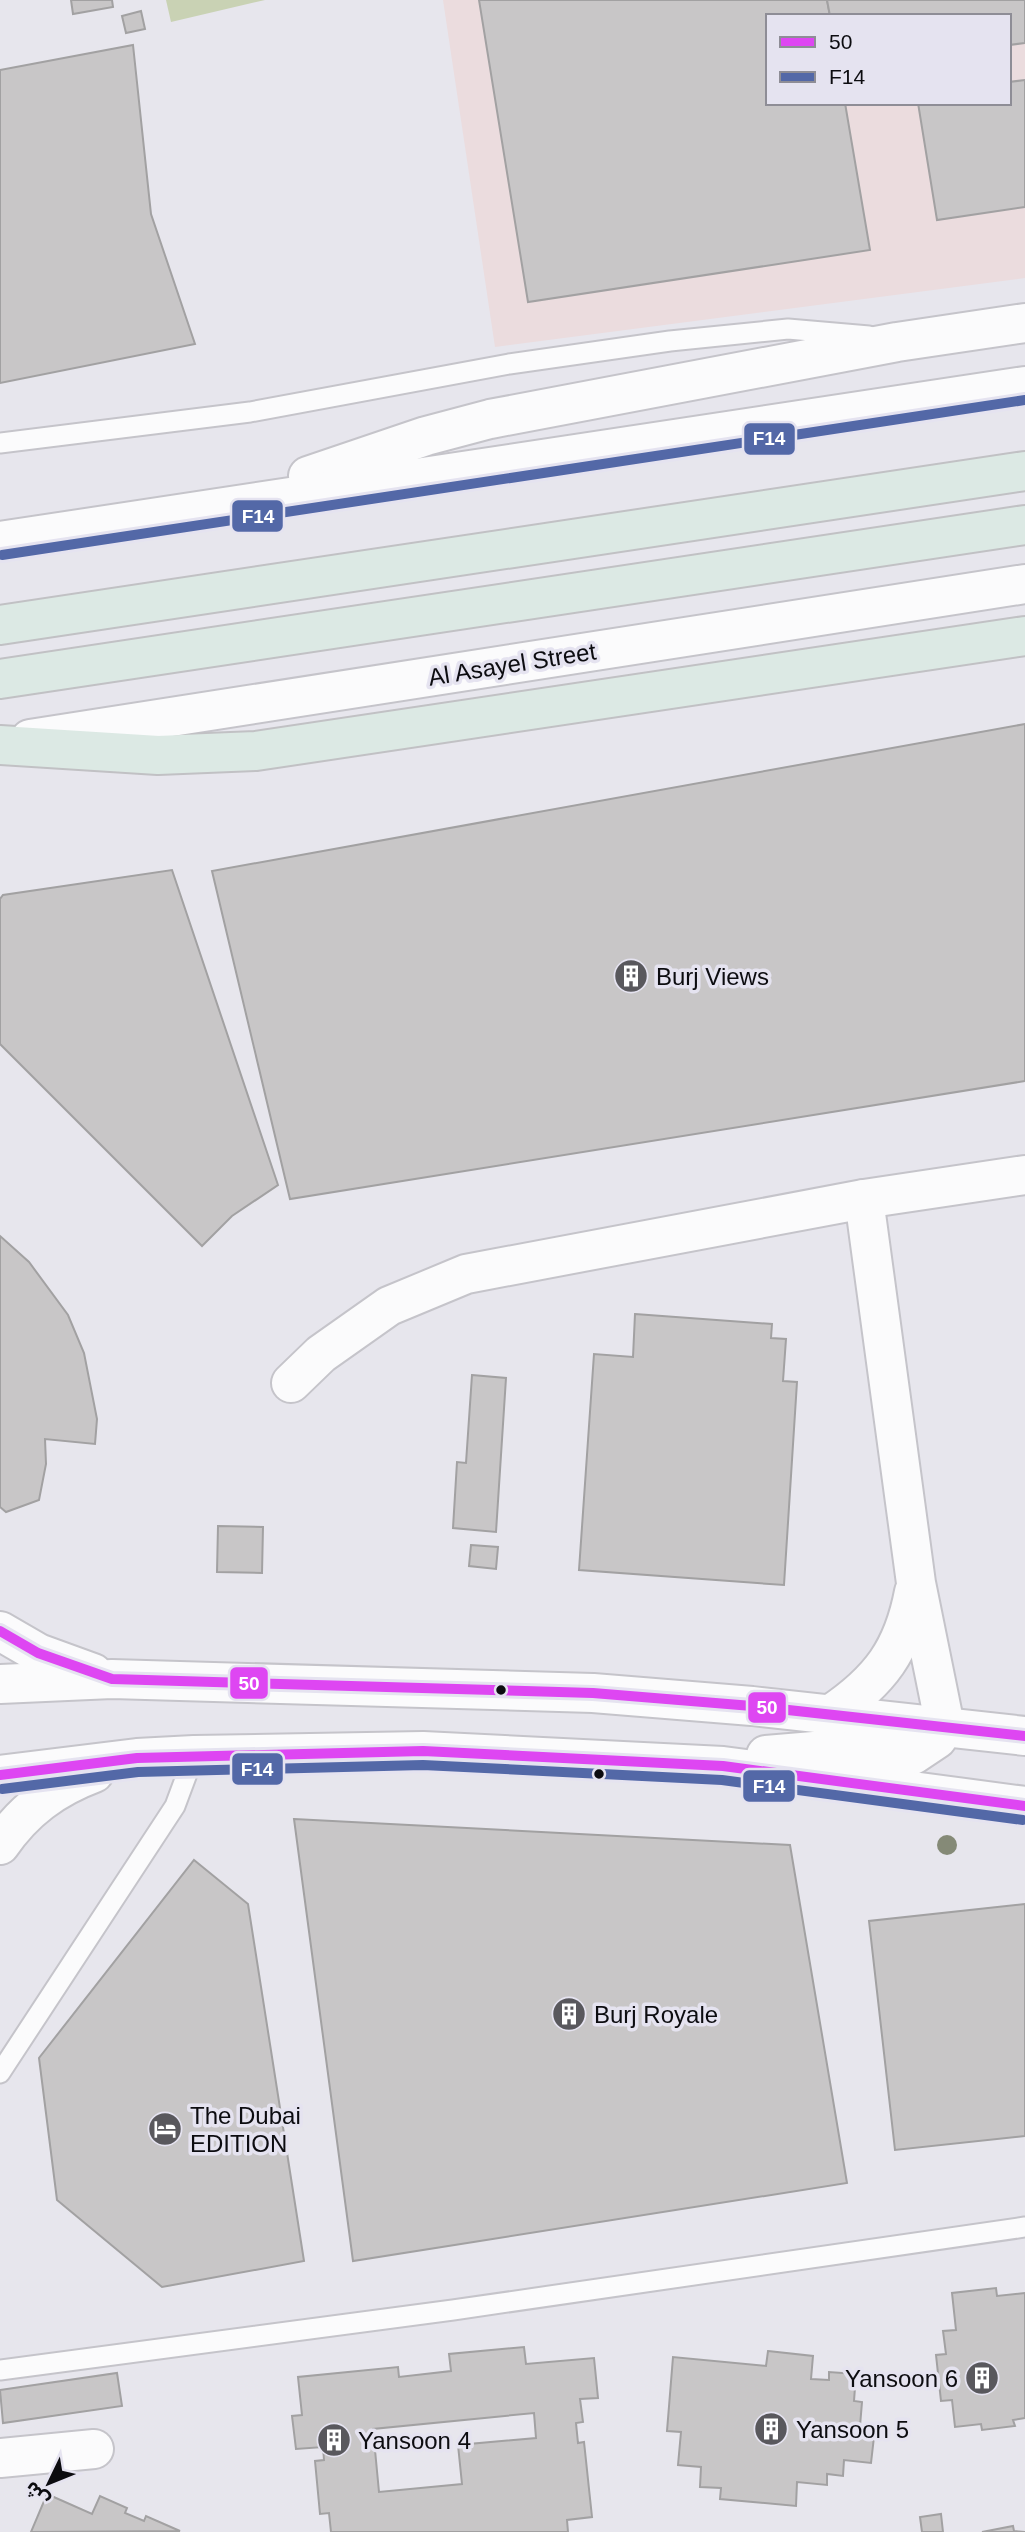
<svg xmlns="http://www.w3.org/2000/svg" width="1025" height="2532" viewBox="0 0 1025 2532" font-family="Helvetica,'Noto Sans Arabic',sans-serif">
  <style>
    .commercial { fill: #ebdcde; fill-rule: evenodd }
    .green { fill: #c9d2b4 }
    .building { fill: #c8c6c7; stroke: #a2a1a2; stroke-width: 2; fill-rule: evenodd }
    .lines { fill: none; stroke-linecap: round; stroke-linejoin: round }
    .service-casing { stroke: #c5c4ca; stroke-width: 23 }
    .minor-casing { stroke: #c5c4ca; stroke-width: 42 }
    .tertiary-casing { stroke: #c5c4ca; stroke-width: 42 }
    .primary-casing { stroke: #c1c1c4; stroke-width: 42 }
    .service { stroke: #fbfbfc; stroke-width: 19 }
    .minor { stroke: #fbfbfc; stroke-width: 38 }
    .tertiary { stroke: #fbfbfc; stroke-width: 38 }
    .primary { stroke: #dce9e4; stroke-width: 38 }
    .bus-1-casing { stroke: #e5e3f0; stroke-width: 16 }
    .bus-2-casing { stroke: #e5e3f0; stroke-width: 16 }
    .bus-1 { stroke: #de46f2; stroke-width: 10 }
    .bus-2 { stroke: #5368a7; stroke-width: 10 }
    .tree { fill: #858a77 }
    .bus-dot { fill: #0c0c10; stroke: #e5e3f0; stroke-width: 2.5 }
    .labels { text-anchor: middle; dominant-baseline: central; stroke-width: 7; stroke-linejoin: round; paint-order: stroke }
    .street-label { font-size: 24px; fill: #0c0c10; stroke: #e5e3f0 }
    .poi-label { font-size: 24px; fill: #0c0c10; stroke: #e5e3f0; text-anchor: start }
    .line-badge { stroke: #e5e3f0; stroke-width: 2.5 }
    .badge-label { font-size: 19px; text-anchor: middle; font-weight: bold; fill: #fff }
  </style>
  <rect width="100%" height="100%" fill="#e7e6ed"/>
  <path class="commercial" d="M 443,0 L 1025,0 L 1025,278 L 495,347 ZM 768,16 L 1009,16 L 1009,103 L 768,103 Z"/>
  <polygon class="green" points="166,0 265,0 171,22"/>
  <g class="building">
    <polygon points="71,0 112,0 113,7 73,14"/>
    <polygon points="479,0 827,0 830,16 768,16 768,103 845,103 870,250 528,302"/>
    <polygon points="827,0 1025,0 1025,43 1009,45 1009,16 830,16"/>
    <polygon points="141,11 145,29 126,33 122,16"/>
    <polygon points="133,45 151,214 195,344 0,383 0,70"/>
    <polygon points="1025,80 1025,207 937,220 918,103 1009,103 1009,82"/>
    <polygon points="1025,724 1025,1081 290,1199 212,871"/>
    <polygon points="172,870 278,1185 232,1216 202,1246 0,1044 0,899 3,895"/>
    <polygon points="0,1236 29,1262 68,1315 84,1353 97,1419 95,1444 45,1439 46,1464 39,1500 6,1512 0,1507"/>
    <polygon points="635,1314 772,1324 771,1338 786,1339 783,1381 797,1382 784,1585 579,1570 594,1354 633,1357"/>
    <polygon points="472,1375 506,1378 496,1532 453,1528 457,1462 466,1463"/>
    <polygon points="218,1526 263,1527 262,1573 217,1572"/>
    <polygon points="471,1545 498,1547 496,1569 469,1566"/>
    <polygon points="294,1819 790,1845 847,2183 353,2261"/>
    <polygon points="194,1860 248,1904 304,2261 162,2287 57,2200 39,2058"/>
    <polygon points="1025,1904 1025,2136 895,2150 869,1921"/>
    <polygon points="996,2288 997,2296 1025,2293 1025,2418 1013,2420 1015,2426 982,2430 981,2424 955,2427 952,2400 941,2401 936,2355 946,2354 943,2331 956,2330 952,2293"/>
    <path d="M 524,2347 L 526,2364 L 594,2358 L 598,2398 L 580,2399 L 583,2422 L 576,2423 L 578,2443 L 584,2442 L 592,2517 L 567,2520 L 568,2532 L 331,2532 L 329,2513 L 320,2514 L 315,2461 L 324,2460 L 323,2447 L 296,2449 L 292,2416 L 302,2415 L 298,2377 L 398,2367 L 399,2377 L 451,2371 L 449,2354 ZM 534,2413 L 536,2438 L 458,2445 L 462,2484 L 379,2492 L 373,2429 Z"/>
    <polygon points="768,2351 813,2356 811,2379 829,2380 829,2372 856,2374 854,2401 862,2402 860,2426 875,2428 871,2463 844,2460 843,2476 827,2474 827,2485 797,2482 796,2506 720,2499 721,2488 700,2487 701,2467 678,2465 681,2432 667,2431 673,2357 766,2366"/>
    <polygon points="117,2373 122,2406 3,2423 0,2390"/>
    <polygon points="47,2494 92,2514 100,2496 127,2508 125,2513 144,2521 146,2516 180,2531 31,2532"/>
    <polygon points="941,2514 943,2532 922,2532 920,2517"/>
    <polygon points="1013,2526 1014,2531 1025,2532 982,2532"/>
  </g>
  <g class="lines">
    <g class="service-casing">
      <g id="service">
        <polyline points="0,443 250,412 509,364 670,341 788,329 869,336"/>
        <polyline points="0,2073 175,1806 194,1755"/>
        <polyline points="0,2370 453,2310 1025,2227"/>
      </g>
    </g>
    <g class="minor-casing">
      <g id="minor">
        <polyline points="864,1199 916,1583 945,1726"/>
        <polyline points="291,1383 321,1354 389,1306 466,1274 864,1199 1025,1175"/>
        <path d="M 831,1714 C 880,1681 903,1650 914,1592"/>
        <polyline points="0,2458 94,2449"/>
      </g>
    </g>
    <g class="tertiary-casing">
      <g id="tertiary">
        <polyline points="308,476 426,436 490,419 897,342 1025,323"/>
        <polyline points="0,541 1025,386"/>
        <polyline points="30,739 1025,584"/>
        <polyline points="0,1631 38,1653 93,1673"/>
        <polyline points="0,1684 112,1679 593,1693 752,1706 1025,1736"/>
        <polyline points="766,1755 826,1750 899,1757 913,1755 937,1739 945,1726"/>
        <polyline points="0,1775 137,1758 194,1755 423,1751 723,1766 1025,1806"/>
        <path d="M 0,1845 C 24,1810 54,1788 94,1773"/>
      </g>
    </g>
    <g class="primary-casing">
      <g id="primary">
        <polyline points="0,625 1025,471"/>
        <polyline points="0,679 1025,525"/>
        <polyline points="0,745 158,755 256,751 1025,636"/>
      </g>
    </g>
    <use href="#service" class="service"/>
    <use href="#minor" class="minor"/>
    <use href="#tertiary" class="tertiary"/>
    <use href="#primary" class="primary"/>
    <g class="bus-1-casing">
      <g id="bus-1">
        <polyline points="0,1631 38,1653 112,1679 593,1693 752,1706 1025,1736"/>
        <polyline points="0,1775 137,1758 423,1751 723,1766 1025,1806"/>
      </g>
    </g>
    <g class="bus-2-casing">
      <g id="bus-2">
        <polyline points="2,555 1025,400"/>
        <polyline points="2,1789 138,1772 423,1765 722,1780 1023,1820"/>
      </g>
    </g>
    <use href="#bus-1" class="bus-1"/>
    <use href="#bus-2" class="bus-2"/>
  </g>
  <circle class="tree" cx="947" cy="1845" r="10"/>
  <defs>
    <g id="building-disc" transform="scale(1.75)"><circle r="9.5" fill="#59585d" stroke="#e5e3f0"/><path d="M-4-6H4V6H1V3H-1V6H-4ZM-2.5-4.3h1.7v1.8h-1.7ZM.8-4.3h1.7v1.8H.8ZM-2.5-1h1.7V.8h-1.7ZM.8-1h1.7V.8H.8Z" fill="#fff"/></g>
    <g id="hotel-disc" transform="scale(1.75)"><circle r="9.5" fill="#59585d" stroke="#e5e3f0"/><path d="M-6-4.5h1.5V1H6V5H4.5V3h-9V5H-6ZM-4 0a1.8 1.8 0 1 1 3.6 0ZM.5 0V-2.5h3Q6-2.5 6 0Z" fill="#fff"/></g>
  </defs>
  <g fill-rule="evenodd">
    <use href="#building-disc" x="631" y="976"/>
    <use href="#building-disc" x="569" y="2014"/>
    <use href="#hotel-disc" x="165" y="2129"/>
    <use href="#building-disc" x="982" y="2378"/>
    <use href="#building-disc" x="771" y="2429"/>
    <use href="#building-disc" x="334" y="2440"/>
  </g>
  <g class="bus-dot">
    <circle cx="501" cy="1690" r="6"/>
    <circle cx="599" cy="1774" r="6"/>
  </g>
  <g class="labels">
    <g class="street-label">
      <text transform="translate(512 664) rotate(-9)">Al Asayel Street</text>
    </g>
    <g class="poi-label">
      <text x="656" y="976">Burj Views</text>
      <text x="594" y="2014">Burj Royale</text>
      <text x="190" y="2115">The Dubai<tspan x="190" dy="28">EDITION</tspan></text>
      <text x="958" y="2378" text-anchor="end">Yansoon 6</text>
      <text x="796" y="2429">Yansoon 5</text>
      <text x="358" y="2440">Yansoon 4</text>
    </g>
  </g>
  <g class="line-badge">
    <rect x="743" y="422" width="53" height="34" rx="7" fill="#5368a7"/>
    <rect x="231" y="499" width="53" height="34" rx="7" fill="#5368a7"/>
    <rect x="229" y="1666" width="40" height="34" rx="7" fill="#de46f2"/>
    <rect x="747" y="1691" width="40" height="33" rx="7" fill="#de46f2"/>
    <rect x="231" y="1752" width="53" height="34" rx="7" fill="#5368a7"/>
    <rect x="742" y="1769" width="54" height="34" rx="7" fill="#5368a7"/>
  </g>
  <g class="badge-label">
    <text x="769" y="445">F14</text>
    <text x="258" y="523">F14</text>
    <text x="249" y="1690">50</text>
    <text x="767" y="1714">50</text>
    <text x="257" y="1776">F14</text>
    <text x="769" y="1793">F14</text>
  </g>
  <rect x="766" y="14" width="245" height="91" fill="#e5e3f0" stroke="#8e8d96" stroke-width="2"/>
  <rect x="780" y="37" width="35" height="10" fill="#de46f2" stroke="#8e8d96" stroke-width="2"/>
  <text x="829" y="49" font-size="21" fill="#0c0c10">50</text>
  <rect x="780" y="72" width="35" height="10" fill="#5368a7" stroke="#8e8d96" stroke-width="2"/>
  <text x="829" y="84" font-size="21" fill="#0c0c10">F14</text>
  <g transform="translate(49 2483) rotate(227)" stroke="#e5e3f0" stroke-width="5" paint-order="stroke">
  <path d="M0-5L12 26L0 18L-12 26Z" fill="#0c0c10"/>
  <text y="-10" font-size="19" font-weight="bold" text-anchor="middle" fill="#0c0c10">ش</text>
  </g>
</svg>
